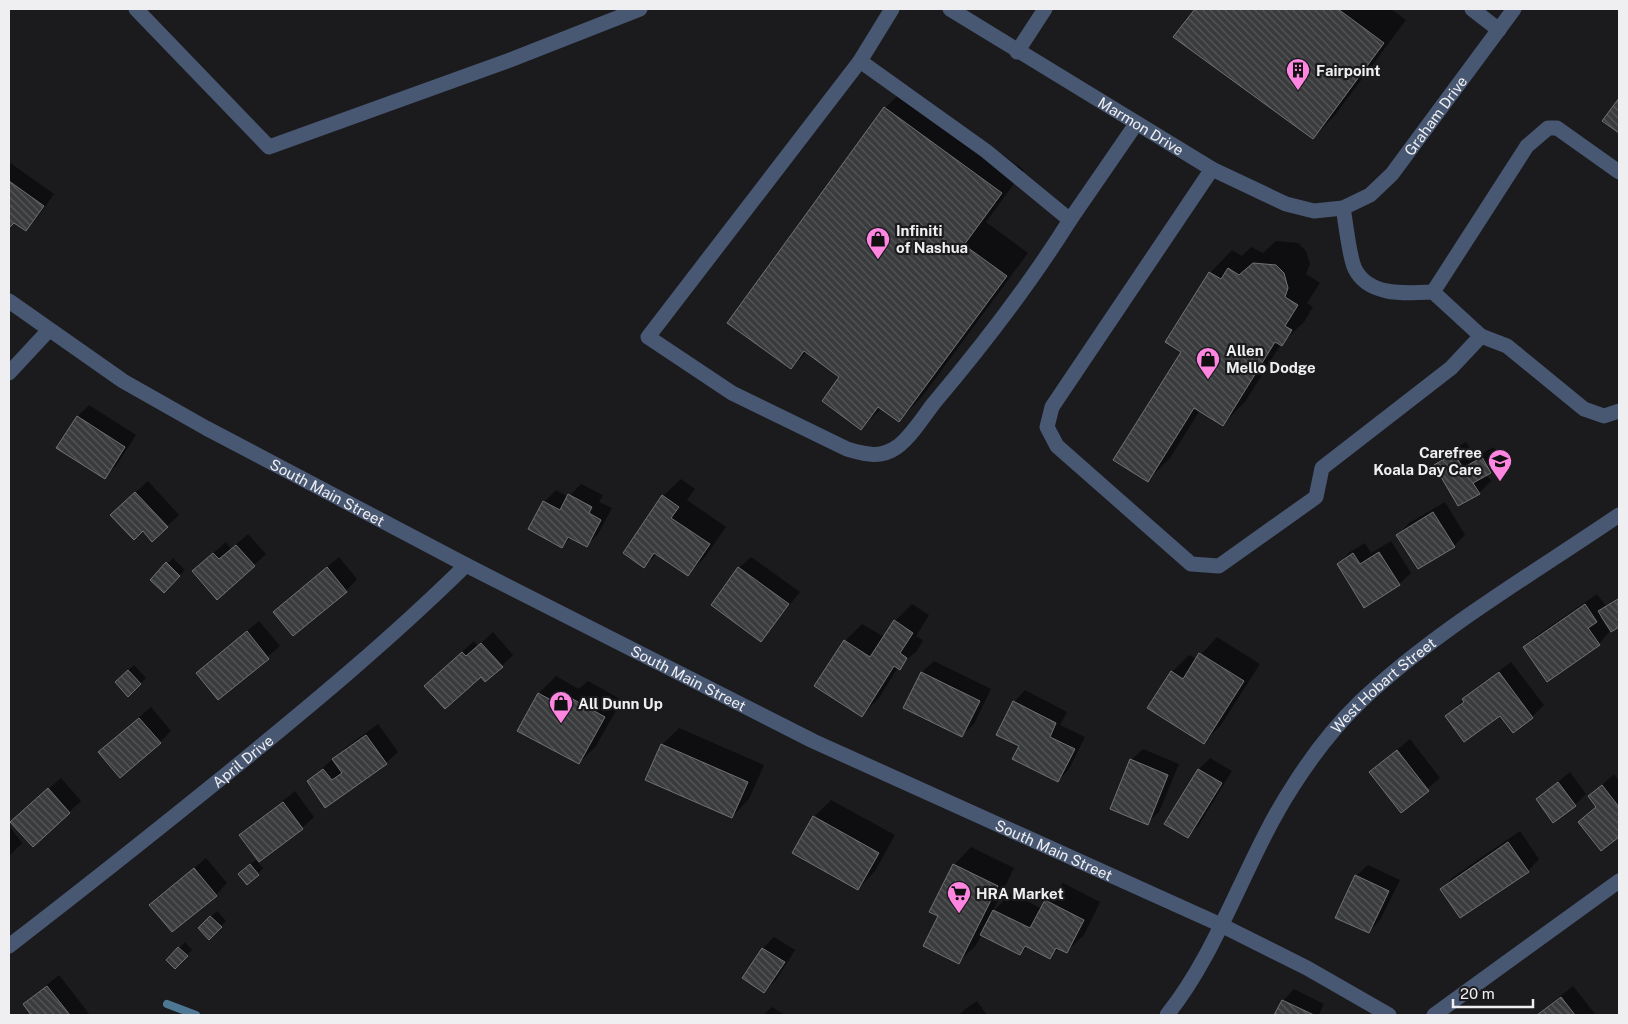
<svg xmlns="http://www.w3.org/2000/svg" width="1628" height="1024" viewBox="0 0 1628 1024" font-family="'Public Sans',sans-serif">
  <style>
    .shadow { fill: #0007; fill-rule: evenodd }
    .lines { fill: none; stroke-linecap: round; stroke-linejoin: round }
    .stream { stroke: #4d7792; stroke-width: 8 }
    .building { fill: url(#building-back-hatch); stroke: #717274 }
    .minor { stroke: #485772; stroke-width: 15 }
    .labels { text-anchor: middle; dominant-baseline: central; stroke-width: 4.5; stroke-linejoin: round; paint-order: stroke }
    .poi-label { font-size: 15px; font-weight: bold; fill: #efeff1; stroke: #1b1b1e; text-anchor: start }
    .street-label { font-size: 15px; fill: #efeff1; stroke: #1b1b1e }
  </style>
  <defs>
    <pattern id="building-back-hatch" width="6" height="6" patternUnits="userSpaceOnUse" patternTransform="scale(1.25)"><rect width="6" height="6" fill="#3a3b3d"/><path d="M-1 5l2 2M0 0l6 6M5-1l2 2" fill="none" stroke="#57585a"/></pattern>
  </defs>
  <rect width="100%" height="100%" fill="#1b1b1e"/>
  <g class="shadow">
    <polygon points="1196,9 1391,9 1406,20 1335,115 1313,138 1175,37"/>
    <polygon points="908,86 1024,170 986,222 1028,253 921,398 899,420 882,408 861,428 841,376 807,352 791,368 729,322 885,108"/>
    <polygon points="9,162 54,194 37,218 26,230 14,222 9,224"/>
    <polygon points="1276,241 1298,243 1306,251 1310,264 1306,274 1320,283 1307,303 1313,307 1304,322 1281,344 1245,402 1223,424 1200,410 1170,458 1148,480 1183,351 1210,273 1232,250 1242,256 1251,247 1263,253"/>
    <polygon points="89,405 136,435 116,466 104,478 78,416"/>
    <polygon points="1466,442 1475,457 1494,447 1502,460 1486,474 1491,481 1479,493 1435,465 1447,453"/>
    <polygon points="681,479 695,489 687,500 726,527 705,557 688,574 657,554 644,567 663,496"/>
    <polygon points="148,481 179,515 152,540 123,504"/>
    <polygon points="581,484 603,495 599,502 612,508 598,534 587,545 571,537 562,546 544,502 556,490 568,497"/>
    <polygon points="1445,502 1465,535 1454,546 1398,535 1409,523"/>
    <polygon points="248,534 266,554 254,565 205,560 226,542 231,549"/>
    <polygon points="1391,541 1411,573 1399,584 1338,564 1350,552 1365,543 1371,553"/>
    <polygon points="339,557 357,579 346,591 274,612"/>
    <polygon points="751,557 800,592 761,640 712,605 739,568"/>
    <polygon points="173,558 185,570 164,591 152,580"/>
    <path d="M 1597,594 L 1606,606 L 1619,598 L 1619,626 L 1610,631 L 1599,644 L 1525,647 L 1536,636 ZM 1602,615 L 1609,626 L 1607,627 L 1600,617 Z"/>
    <polygon points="912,604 929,615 916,636 923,640 917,651 898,667 879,698 862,715 816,685 845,641 862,624 884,637 895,621"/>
    <polygon points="259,621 280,646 218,699 198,673"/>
    <polygon points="493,632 513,655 502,666 481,676 425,686 474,641 478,646"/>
    <polygon points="1217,637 1260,664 1221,725 1204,742 1149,708 1172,672 1189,655 1197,659"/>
    <polygon points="934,661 991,689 974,724 962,735 905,707 922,672"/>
    <polygon points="1511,662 1544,705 1532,717 1513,731 1500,714 1447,716 1476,688"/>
    <polygon points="134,665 146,678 128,695 116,682"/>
    <polygon points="556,676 579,689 588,681 622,700 596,746 579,763 539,693"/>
    <polygon points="1025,690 1067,712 1060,725 1085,737 1069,769 1058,781 1014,702"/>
    <polygon points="151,707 171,731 160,742 100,752"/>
    <polygon points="378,724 398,752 386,763 326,806 308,781 345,748"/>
    <polygon points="679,728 764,765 749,799 732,817 662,745"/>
    <polygon points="1410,739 1440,778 1401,811 1371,772"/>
    <polygon points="1143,749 1179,764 1159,812 1147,823 1131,760"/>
    <polygon points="1210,758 1232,771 1199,825 1188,837 1166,823 1199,769"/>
    <polygon points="1570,772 1586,794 1575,805 1537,799"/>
    <polygon points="1614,774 1619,781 1619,836 1601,850 1579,822 1597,806 1590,796"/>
    <polygon points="61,778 81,801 33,845 24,810"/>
    <polygon points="295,791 314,817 302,828 241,835"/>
    <polygon points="831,800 895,835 875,871 858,889 814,817"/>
    <polygon points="9,826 22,843 9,856"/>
    <polygon points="1520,831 1539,859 1528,871 1442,889 1453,877"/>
    <polygon points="971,847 1014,868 993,911 1012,893 1042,909 1046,901 1063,883 1100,902 1084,935 1066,952 1059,948 1050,957 1028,946 1020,954 982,934 976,945 959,962 939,915 954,865"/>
    <polygon points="206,858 227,883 216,895 151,905"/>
    <polygon points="256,860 263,868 258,874 245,868"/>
    <polygon points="1368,865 1400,880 1380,920 1369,932 1356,876"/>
    <polygon points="217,911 226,921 209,938 199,928"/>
    <polygon points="774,937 795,950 776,980 764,992 743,978 763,948"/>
    <polygon points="185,942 192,950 175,967 168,960"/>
    <polygon points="59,975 90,1015 33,1015 24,1004"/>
    <polygon points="1573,986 1596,1015 1538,1015 1543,1010"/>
    <polygon points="1294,989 1324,1004 1319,1015 1276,1015 1283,1001"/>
    <polygon points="977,1001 987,1015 959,1015 964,1010"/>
    <polygon points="772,1007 785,1015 763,1015"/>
  </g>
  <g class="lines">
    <polyline class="stream" points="167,1004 196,1015"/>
  </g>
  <g class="building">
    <polygon points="1195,9 1338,9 1384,43 1313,139 1173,37"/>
    <polygon points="1619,98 1619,133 1602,121"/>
    <polygon points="884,107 1002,193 964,245 1007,276 899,422 878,407 861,430 822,401 839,377 804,351 791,369 727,323"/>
    <polygon points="9,181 44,206 26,231 14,223 10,227 9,226"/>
    <polygon points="1253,263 1276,265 1284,273 1288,288 1285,297 1298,305 1285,326 1292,330 1282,346 1275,342 1223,426 1194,408 1148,482 1113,460 1181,352 1165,342 1209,272 1221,279 1228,268 1239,275"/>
    <polygon points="77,416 125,447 105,479 56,448"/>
    <polygon points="1454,453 1463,468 1482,457 1491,473 1473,483 1480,494 1458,506 1434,465"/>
    <polygon points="135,492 168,527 152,542 143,531 134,540 110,515"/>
    <polygon points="568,494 592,507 589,513 601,520 587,547 568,537 562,548 528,529 543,501 560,510"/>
    <polygon points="662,495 679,507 671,518 710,544 688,576 654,553 644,568 623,553"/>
    <polygon points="1433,512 1455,547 1418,569 1396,535"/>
    <polygon points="236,545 255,566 217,600 192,571 213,553 219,559"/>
    <polygon points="1379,552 1400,585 1364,608 1337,564 1353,553 1360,564"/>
    <polygon points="166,562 180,576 164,593 150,580"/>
    <polygon points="327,567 347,592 293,636 273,612"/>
    <polygon points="738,567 789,604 761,642 711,605"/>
    <polygon points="1618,599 1619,627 1611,632 1598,611"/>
    <polygon points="1585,604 1597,622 1588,628 1600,645 1547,682 1523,647"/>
    <polygon points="894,620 913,633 900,653 907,658 900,670 894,666 862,717 814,686 844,640 870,657"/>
    <polygon points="247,631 269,659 218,700 196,673"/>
    <polygon points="481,643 503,667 485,682 481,677 445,709 424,686 462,652 466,656"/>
    <polygon points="1199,653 1244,681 1204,744 1147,708 1171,671 1183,679"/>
    <polygon points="128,670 141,684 128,697 115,682"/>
    <polygon points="921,672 980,701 962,737 903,708"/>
    <polygon points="1499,672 1533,718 1513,733 1500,716 1464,742 1445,716 1464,702 1462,699"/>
    <polygon points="538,693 564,707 569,697 605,717 579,764 517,731"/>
    <polygon points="1013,701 1056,723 1050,737 1075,749 1058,782 1012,759 1019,746 996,735"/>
    <polygon points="139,718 161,743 120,778 98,752"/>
    <polygon points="366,735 387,764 325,808 307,781 323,769 332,780 342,773 332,759"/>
    <polygon points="661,744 748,782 732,818 645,780"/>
    <polygon points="1397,750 1429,791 1401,813 1369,772"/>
    <polygon points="1130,759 1168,775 1148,825 1110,809"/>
    <polygon points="1198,769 1222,783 1188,838 1164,824"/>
    <polygon points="1558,782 1576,806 1553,823 1536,799"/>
    <polygon points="1602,785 1619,807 1619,837 1601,851 1578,822 1596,807 1588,796"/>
    <polygon points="48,788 70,813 33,847 10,822"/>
    <polygon points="283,802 303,829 259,862 239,835"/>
    <polygon points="813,816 879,853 858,890 792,853"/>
    <polygon points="1508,842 1529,872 1460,918 1440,889"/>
    <polygon points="250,864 259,875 247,885 238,874"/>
    <polygon points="953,864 998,886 959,964 923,946 938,916 929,912"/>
    <polygon points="194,868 217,896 172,932 149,905"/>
    <polygon points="1355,875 1389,891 1369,933 1335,918"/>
    <polygon points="1045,900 1084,920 1067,953 1056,948 1050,959 1025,946 1020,955 980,935 993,910 1030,928"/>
    <polygon points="210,916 222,927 209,940 198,928"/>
    <polygon points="178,947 188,956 175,969 166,960"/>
    <polygon points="762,948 785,962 764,993 742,978"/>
    <polygon points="47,986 70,1015 31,1015 23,1004"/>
    <polygon points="1561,997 1575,1015 1537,1015"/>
    <polygon points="1282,1000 1314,1015 1274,1015"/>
  </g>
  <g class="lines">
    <g class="minor">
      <polyline points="136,9 269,147 510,60 640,9"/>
      <path d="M 892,9 L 860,61 L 648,337 L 732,393 L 847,449 C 865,454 880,459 897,447 C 911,437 923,417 934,403 C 983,345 1030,284 1070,220"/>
      <path id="s1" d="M 950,9 L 1212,169 L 1286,204 L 1314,211 L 1343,208 L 1370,195 L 1392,174 L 1514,9"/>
      <polyline points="1472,9 1499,30"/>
      <polyline points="1017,52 1045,9"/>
      <polyline points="860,61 986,151 1070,220 1136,124"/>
      <path d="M 1212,169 L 1052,407 L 1047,427 L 1057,446 L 1191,564 L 1219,566 L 1316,497 L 1322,468 L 1451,368 L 1481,336 L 1433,292 C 1407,293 1369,297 1355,269 C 1349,257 1346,223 1343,208"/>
      <polyline points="1433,292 1527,146 1548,128 1557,128 1619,172"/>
      <path id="s2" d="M 9,301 L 123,381 L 206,428 L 466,565 L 813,741 L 1221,925 L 1307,968 L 1389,1015"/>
      <polyline points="1481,336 1507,346 1584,409 1604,416 1619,411"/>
      <polyline points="9,373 49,330"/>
      <path id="s3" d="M 9,946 C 83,889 156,831 229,772 C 310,706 391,639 466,565"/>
      <path id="s4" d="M 1167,1015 C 1220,949 1246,858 1293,786 C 1312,756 1335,726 1361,701 C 1436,630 1534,573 1619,515"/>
      <polyline points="1434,1015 1619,881"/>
    </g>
  </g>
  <defs>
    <g id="building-pin" transform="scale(1.25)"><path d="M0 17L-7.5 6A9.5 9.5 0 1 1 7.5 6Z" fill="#fe86e1" stroke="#1b1b1e"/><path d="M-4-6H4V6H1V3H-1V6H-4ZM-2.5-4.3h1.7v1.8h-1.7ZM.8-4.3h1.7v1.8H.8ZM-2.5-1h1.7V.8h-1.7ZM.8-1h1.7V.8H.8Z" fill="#111"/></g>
    <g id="shop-pin" transform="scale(1.25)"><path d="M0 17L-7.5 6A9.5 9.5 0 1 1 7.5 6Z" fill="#fe86e1" stroke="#1b1b1e"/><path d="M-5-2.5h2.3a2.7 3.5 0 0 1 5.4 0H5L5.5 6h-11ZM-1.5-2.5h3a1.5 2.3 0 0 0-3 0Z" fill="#111"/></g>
    <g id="school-pin" transform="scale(1.25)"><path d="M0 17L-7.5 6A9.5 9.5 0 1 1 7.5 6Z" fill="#fe86e1" stroke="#1b1b1e"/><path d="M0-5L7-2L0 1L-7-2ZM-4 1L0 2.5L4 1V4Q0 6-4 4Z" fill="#111"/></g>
    <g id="supermarket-pin" transform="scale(1.25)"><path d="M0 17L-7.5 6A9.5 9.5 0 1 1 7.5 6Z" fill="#fe86e1" stroke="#1b1b1e"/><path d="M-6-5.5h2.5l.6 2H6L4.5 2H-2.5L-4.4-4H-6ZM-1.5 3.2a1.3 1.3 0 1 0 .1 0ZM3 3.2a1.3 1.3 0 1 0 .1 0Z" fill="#111"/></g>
  </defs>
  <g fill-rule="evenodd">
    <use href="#building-pin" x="1298" y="70"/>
    <use href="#shop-pin" x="878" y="239"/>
    <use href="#shop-pin" x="1208" y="359"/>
    <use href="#school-pin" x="1500" y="461"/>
    <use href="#shop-pin" x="561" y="703"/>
    <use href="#supermarket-pin" x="959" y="893"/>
  </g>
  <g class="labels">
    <g class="poi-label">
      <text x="1316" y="70">Fairpoint</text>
      <text x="896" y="230">Infiniti<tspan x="896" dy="17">of Nashua</tspan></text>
      <text x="1226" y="350">Allen<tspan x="1226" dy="17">Mello Dodge</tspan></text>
      <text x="1482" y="452" text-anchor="end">Carefree<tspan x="1482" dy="17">Koala Day Care</tspan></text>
      <text x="578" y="703">All Dunn Up</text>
      <text x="976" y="893">HRA Market</text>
    </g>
    <g class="street-label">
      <text stroke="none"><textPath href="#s1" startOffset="580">Graham Drive</textPath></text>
      <text stroke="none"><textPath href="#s1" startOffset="224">Marmon Drive</textPath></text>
      <text stroke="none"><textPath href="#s2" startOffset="372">South Main Street</textPath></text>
      <text stroke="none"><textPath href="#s2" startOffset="778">South Main Street</textPath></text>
      <text stroke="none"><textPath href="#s4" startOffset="398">West Hobart Street</textPath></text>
      <text stroke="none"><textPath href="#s3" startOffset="298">April Drive</textPath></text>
      <text stroke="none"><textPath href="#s2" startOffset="1182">South Main Street</textPath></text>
    </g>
  </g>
  <rect width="1628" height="1024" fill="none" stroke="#efeff1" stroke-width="20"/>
  <path d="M1453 999v8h80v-8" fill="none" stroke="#efeff1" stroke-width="2.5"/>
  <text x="1460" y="999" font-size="15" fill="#efeff1" stroke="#1b1b1e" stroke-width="4" paint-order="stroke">20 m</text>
</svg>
